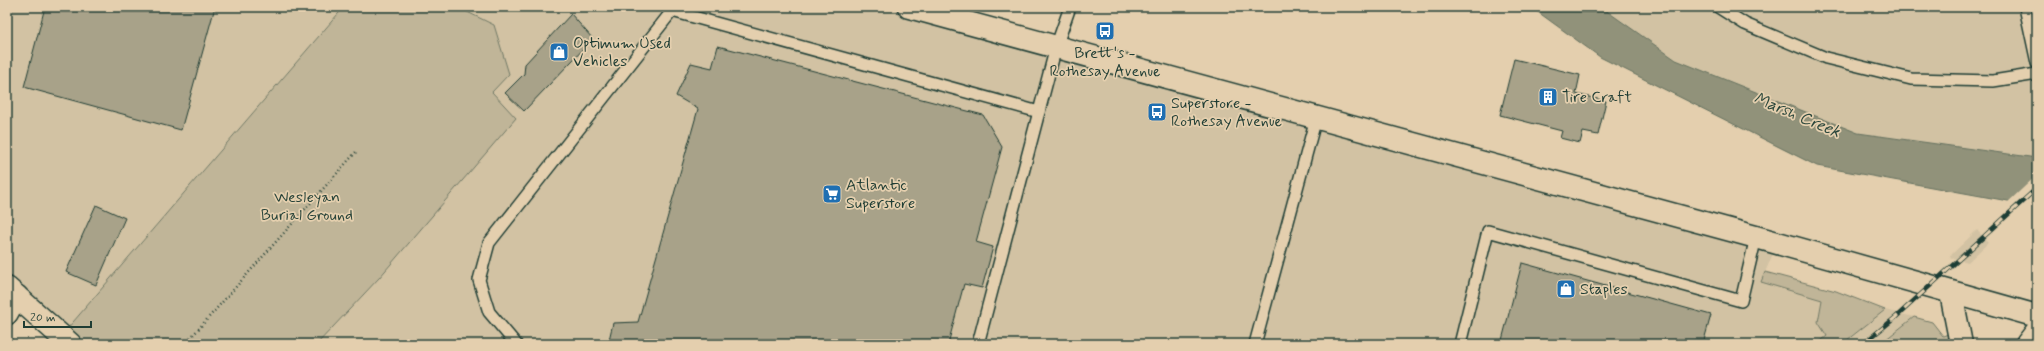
<svg xmlns="http://www.w3.org/2000/svg" width="2044" height="351" viewBox="0 0 2044 351" font-family="Mynerve,sans-serif">
  <style>
    .built { fill: #d2c2a3 }
    .green { fill: #c0b598; stroke: #707966 }
    .water { fill: #91927a; stroke: #63705e }
    .pier { fill: #e4cfae }
    .building { fill: #a8a289; stroke: #1f3d34 }
    .lines { fill: none; stroke-linecap: round; stroke-linejoin: round }
    .lane-casing { stroke: #1f3d34; stroke-width: 14 }
    .street-casing { stroke: #1f3d34; stroke-width: 24 }
    .secondary-casing { stroke: #1f3d34; stroke-width: 25 }
    .primary-casing { stroke: #1f3d34; stroke-width: 25 }
    .path { stroke: #1f3d34; stroke-width: 2.5; stroke-dasharray: 1 3; stroke-linecap: butt }
    .lane { stroke: #e4cfae; stroke-width: 11 }
    .street { stroke: #e4cfae; stroke-width: 21 }
    .secondary { stroke: #e4cfae; stroke-width: 22 }
    .primary { stroke: #e4cfae; stroke-width: 22 }
    .rail-casing { stroke: #1f3d34; stroke-width: 4.5 }
    .rail { stroke: #e4cfae; stroke-width: 3; stroke-dasharray: 9; stroke-linecap: butt }
    .labels { text-anchor: middle; dominant-baseline: central; stroke-width: 3.5; stroke-linejoin: round; paint-order: stroke }
    .poi-label { font-size: 16px; fill: #1f3d34; stroke: #e4cfae; text-anchor: start }
    .park-label { font-size: 16px; fill: #274339; stroke: #e4cfae }
    .water-label { font-size: 17px; font-style: italic; fill: #2a463b; stroke: #e4cfae }
  </style>
  <rect width="100%" height="100%" fill="#e4cfae"/>
  <filter id="ink" filterUnits="userSpaceOnUse"><feTurbulence type="fractalNoise" baseFrequency=".025" numOctaves="2"/><feDisplacementMap in="SourceGraphic" scale="8" xChannelSelector="R" yChannelSelector="G"/><feConvolveMatrix kernelMatrix="1 2 1 2 8 2 1 2 1" color-interpolation-filters="sRGB"/></filter>
  <g filter="url(#ink)">
    <g class="built">
      <polygon points="7,7 344,7 61,336 7,288"/>
      <polygon points="457,7 909,7 1777,244 1761,282 1822,300 1818,322 1828,336 1817,344 317,344 379,278 515,118 492,92 494,25"/>
      <polygon points="1601,7 2037,7 2037,158 1858,133 1676,60"/>
      <polygon points="1977,230 1988,243 1968,262 1949,257"/>
      <polygon points="1885,310 1914,317 1880,344 1842,344"/>
    </g>
    <g class="green">
      <polygon points="344,7 457,7 494,25 509,74 492,92 516,118 379,278 317,344 70,344 61,336"/>
      <polygon points="1765,272 1836,291 1885,310 1842,344 1817,344 1827,336 1818,322 1822,300 1761,282"/>
      <polygon points="1914,317 1932,322 1943,336 1948,334 1950,344 1880,344"/>
    </g>
    <polygon class="water" points="1531,7 1601,7 1676,60 1858,133 2037,158 2037,203 2019,203 1817,166 1600,57"/>
    <polygon class="pier" points="2037,175 2037,198 2029,205 2007,203"/>
    <g class="building">
      <polygon points="45,7 215,7 181,130 24,87"/>
      <polygon points="571,14 593,39 524,111 505,93 524,74 525,64"/>
      <polygon points="718,46 983,115 1002,147 976,242 993,247 982,288 964,284 948,344 608,344 613,323 638,322 698,109 676,96 691,63 712,68"/>
      <polygon points="1514,59 1580,75 1576,94 1606,101 1598,135 1583,132 1580,143 1560,138 1562,131 1500,115"/>
      <polygon points="96,205 125,218 96,285 66,272"/>
      <polygon points="1522,263 1711,315 1703,344 1501,344"/>
    </g>
    <g class="lines">
      <g class="lane-casing">
        <g id="lane">
          <polyline points="675,7 672,11 1039,112"/>
          <polyline points="1718,7 1745,24 1826,58 1911,79 1993,81 2037,74"/>
          <polyline points="2025,7 2037,63"/>
          <polyline points="516,344 489,312 479,280 489,243 672,11"/>
          <polyline points="978,344 1056,47 1070,7"/>
          <polyline points="1255,344 1316,118"/>
          <polyline points="1460,344 1488,231 1741,301 1756,237"/>
        </g>
      </g>
      <g class="street-casing">
        <polyline id="street" points="7,314 17,296"/>
      </g>
      <g class="secondary-casing">
        <polyline id="secondary" points="7,288 70,344"/>
      </g>
      <g class="primary-casing">
        <g id="primary">
          <polyline points="909,7 1756,237 2037,316"/>
          <polyline points="1951,293 1961,344"/>
          <polyline points="2027,344 2037,331"/>
        </g>
      </g>
      <polyline class="path" points="185,344 356,152"/>
      <use href="#lane" class="lane"/>
      <use href="#street" class="street"/>
      <use href="#secondary" class="secondary"/>
      <use href="#primary" class="primary"/>
      <g class="rail-casing">
        <polyline id="rail" points="1863,344 1896,317 2037,188"/>
      </g>
      <use href="#rail" class="rail"/>
    </g>
  </g>
  <defs>
    <g id="bus-square" transform="scale(1)"><rect x="-9" y="-9" width="18" height="18" rx="4" fill="#1f6fb2" stroke="#e4cfae"/><path d="M-5-6H5V4H4V6H2V4H-2V6H-4V4H-5ZM-3.5-4V0h7V-4ZM-3.5 1.2v1.5H-2V1.2ZM2 1.2v1.5H3.5V1.2Z" fill="#fff"/></g>
    <g id="shop-square" transform="scale(1)"><rect x="-9" y="-9" width="18" height="18" rx="4" fill="#1f6fb2" stroke="#e4cfae"/><path d="M-5-2.5h2.3a2.7 3.5 0 0 1 5.4 0H5L5.5 6h-11ZM-1.5-2.5h3a1.5 2.3 0 0 0-3 0Z" fill="#fff"/></g>
    <g id="building-square" transform="scale(1)"><rect x="-9" y="-9" width="18" height="18" rx="4" fill="#1f6fb2" stroke="#e4cfae"/><path d="M-4-6H4V6H1V3H-1V6H-4ZM-2.5-4.3h1.7v1.8h-1.7ZM.8-4.3h1.7v1.8H.8ZM-2.5-1h1.7V.8h-1.7ZM.8-1h1.7V.8H.8Z" fill="#fff"/></g>
    <g id="supermarket-square" transform="scale(1)"><rect x="-9" y="-9" width="18" height="18" rx="4" fill="#1f6fb2" stroke="#e4cfae"/><path d="M-6-5.5h2.5l.6 2H6L4.5 2H-2.5L-4.4-4H-6ZM-1.5 3.2a1.3 1.3 0 1 0 .1 0ZM3 3.2a1.3 1.3 0 1 0 .1 0Z" fill="#fff"/></g>
  </defs>
  <g fill-rule="evenodd">
    <use href="#bus-square" x="1105" y="31"/>
    <use href="#shop-square" x="559" y="52"/>
    <use href="#building-square" x="1548" y="97"/>
    <use href="#bus-square" x="1157" y="112"/>
    <use href="#supermarket-square" x="832" y="194"/>
    <use href="#shop-square" x="1566" y="289"/>
  </g>
  <g class="labels">
    <g class="poi-label">
      <text x="573" y="43">Optimum Used<tspan x="573" dy="18">Vehicles</tspan></text>
      <text x="1105" y="53" text-anchor="middle">Brett's -<tspan x="1105" dy="18">Rothesay Avenue</tspan></text>
      <text x="1562" y="97">Tire Craft</text>
      <text x="1171" y="103">Superstore -<tspan x="1171" dy="18">Rothesay Avenue</tspan></text>
      <text x="846" y="185">Atlantic<tspan x="846" dy="18">Superstore</tspan></text>
      <text x="1580" y="289">Staples</text>
    </g>
    <g class="park-label">
      <text x="307" y="197">Wesleyan<tspan x="307" dy="18">Burial Ground</tspan></text>
    </g>
    <g class="water-label">
      <text transform="translate(1797 115) rotate(23)">Marsh Creek</text>
    </g>
  </g>
  <rect width="2044" height="351" fill="none" stroke="#e4cfae" stroke-width="24"/>
  <rect x="12" y="12" width="2020" height="327" fill="none" stroke="#1f3d34" stroke-width="1.5" filter="url(#ink)"/>
  <path d="M24 321v6h67v-6" fill="none" stroke="#1f3d34" stroke-width="2"/>
  <text x="30" y="321" font-size="12" fill="#1f3d34" stroke="#e4cfae" stroke-width="3" paint-order="stroke">20 m</text>
</svg>
